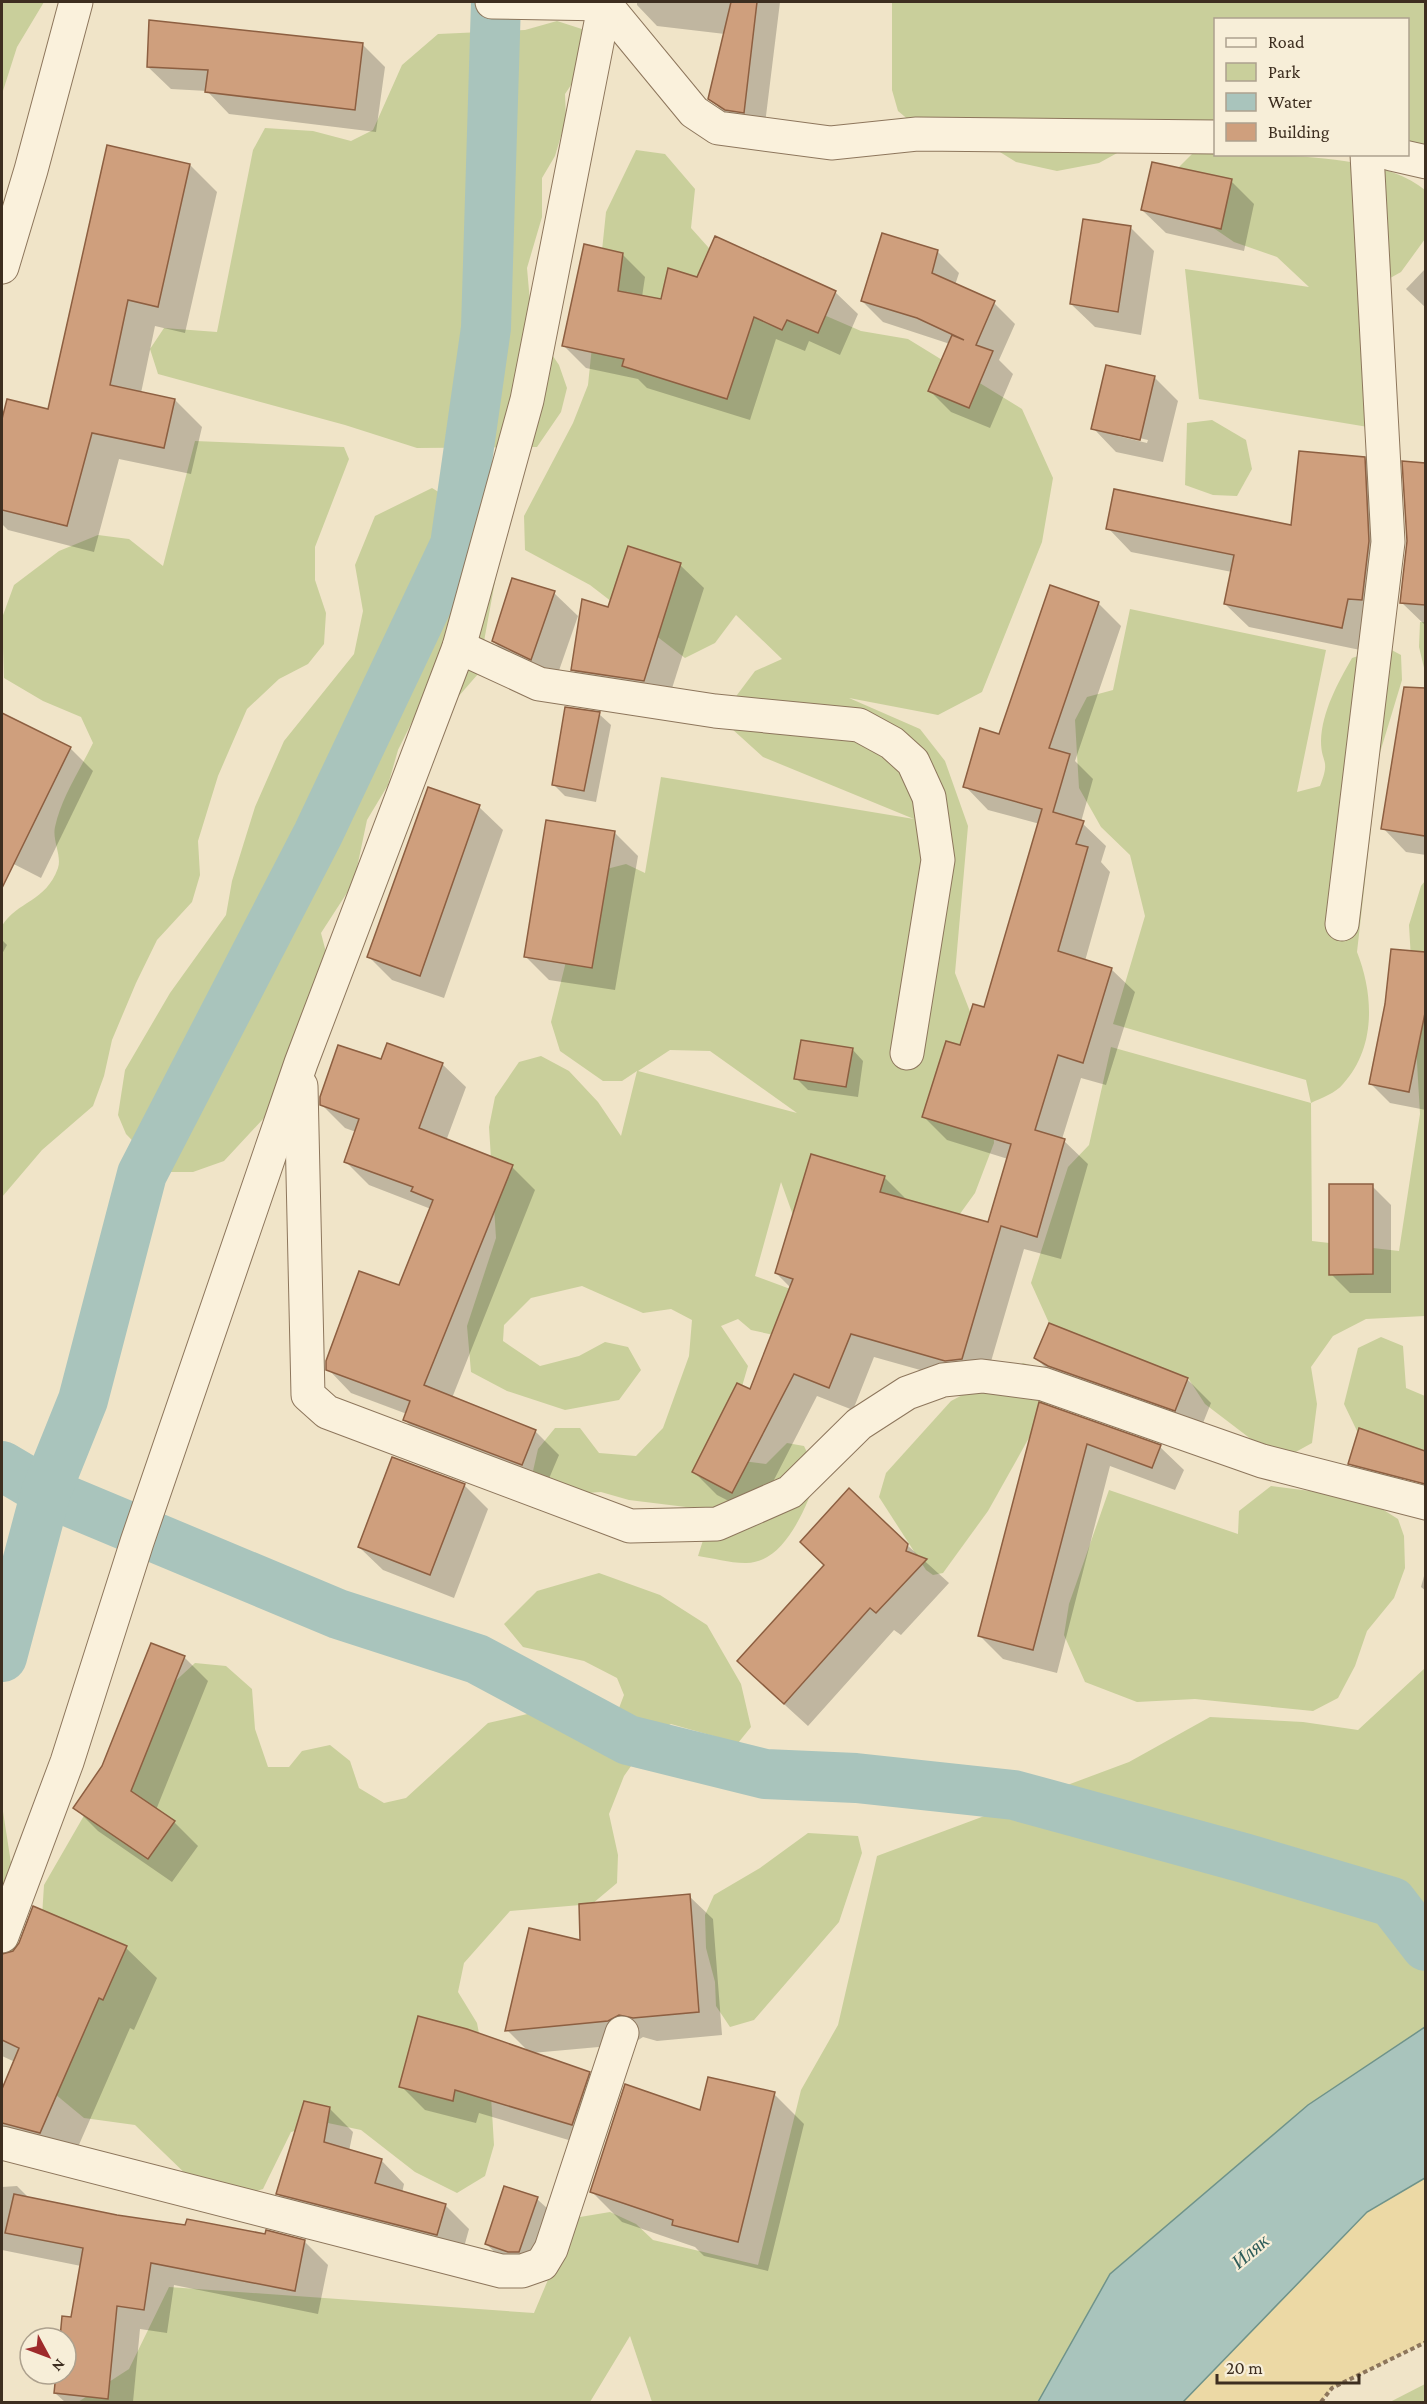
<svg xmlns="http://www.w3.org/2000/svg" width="1427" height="2404" viewBox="0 0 1427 2404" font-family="'Crimson Pro',serif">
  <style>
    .green { fill: #c9cf9b; fill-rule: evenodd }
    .sand { fill: #ecd9a5 }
    .water { fill: #a9c4bc; stroke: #6f938a; stroke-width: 1.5 }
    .shadow { fill: #0003; fill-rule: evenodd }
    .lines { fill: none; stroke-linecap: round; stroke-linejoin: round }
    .canal { stroke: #a9c4bc; stroke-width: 50 }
    .building { fill: #cf9f7d; stroke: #8d5f41; stroke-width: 1.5 }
    .minor-casing { stroke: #8d765c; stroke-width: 35 }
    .path { stroke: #8d765c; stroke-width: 4; stroke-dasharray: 4.5 3; stroke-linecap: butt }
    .minor { stroke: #faf1dc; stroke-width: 33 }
    .labels { text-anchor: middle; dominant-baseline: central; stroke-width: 4.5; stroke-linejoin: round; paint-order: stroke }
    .water-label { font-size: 20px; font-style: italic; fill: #2f5d5a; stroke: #f7eed8 }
  </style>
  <rect width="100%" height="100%" fill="#f0e4c8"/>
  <g class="green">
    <polygon points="2,2 44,2 17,47 2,94"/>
    <polygon points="892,2 1425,2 1425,164 1408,154 1408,20 1216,20 1215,129 1130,146 1099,163 1057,171 1016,162 987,144 916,126 898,111 892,90"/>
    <polygon points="557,21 588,31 610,64 603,80 575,79 565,94 566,119 555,156 542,178 542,217 527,268 532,325 559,365 567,388 561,412 537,447 417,448 345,425 158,374 150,349 164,328 217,332 253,150 265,128 313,131 351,141 373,130 402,65 438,34 525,30"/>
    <path d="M 1198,148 L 1215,149 L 1216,154 C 1273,155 1381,153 1425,190 L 1425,239 L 1401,272 L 1358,296 L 1368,427 L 1199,399 L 1185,269 L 1309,287 L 1277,257 L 1234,242 L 1168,197 L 1168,178 Z"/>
    <path d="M 636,150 L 665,154 L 695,189 L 691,228 L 734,276 L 861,331 L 908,339 L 1022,409 L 1053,478 L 1042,542 L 982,692 L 938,715 L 849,698 L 920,729 L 945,761 L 968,826 L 955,973 L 990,1063 L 994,1143 L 975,1193 L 892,1308 L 806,1251 L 781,1182 L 755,1276 L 801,1293 L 788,1338 L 751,1330 L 738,1319 L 721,1326 L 748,1366 L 728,1434 L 735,1460 L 766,1464 L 787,1443 L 804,1446 L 818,1475 C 806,1507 785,1564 745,1563 C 729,1563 713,1558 698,1556 L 705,1534 L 694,1508 L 629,1500 L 601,1492 L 573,1494 L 545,1481 L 533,1471 L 538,1449 L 555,1428 L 580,1428 L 599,1453 L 636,1456 L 663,1428 L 689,1356 L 692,1320 L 671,1309 L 643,1313 L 582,1286 L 531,1298 L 504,1325 L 503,1341 L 540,1366 L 579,1356 L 605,1342 L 628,1347 L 641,1370 L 619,1400 L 565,1410 L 507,1391 L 471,1372 L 467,1326 L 496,1238 L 489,1127 L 495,1097 L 519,1062 L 541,1056 L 569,1071 L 598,1102 L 621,1136 L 637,1071 L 622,1081 L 603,1081 L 560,1051 L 551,1022 L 580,905 L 595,872 L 626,864 L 645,873 L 661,777 L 914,819 L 763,757 L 731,728 L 734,699 L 755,671 L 782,659 L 736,615 L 715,643 L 685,658 L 590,585 L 525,550 L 524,516 L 573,423 L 588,385 L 606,212 ZM 670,1050 L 710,1051 L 797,1113 L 638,1071 Z"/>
    <polygon points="1212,420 1246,440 1252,469 1237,496 1213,495 1185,485 1187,423"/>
    <path d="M 195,441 L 344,447 L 349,459 L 315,547 L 315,580 L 326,613 L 324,644 L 308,664 L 279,679 L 247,709 L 218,776 L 198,841 L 200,875 L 192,902 L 157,940 L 136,983 L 112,1040 L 104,1076 L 93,1106 L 42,1150 L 2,1197 L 2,926 C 17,901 46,902 58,868 C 62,856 52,840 55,827 C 61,798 80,770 93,743 L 81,717 L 43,701 L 4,678 L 2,618 L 14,585 L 59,551 L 98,535 L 129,539 L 163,566 Z"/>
    <polygon points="432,488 480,517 496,576 478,674 458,697 417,712 398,750 388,785 367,820 354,882 321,933 328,960 329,1021 264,1118 224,1161 193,1172 163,1172 126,1134 118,1115 125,1070 170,993 226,915 232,881 255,807 284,741 354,654 363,611 355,565 375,516"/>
    <path d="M 1130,609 L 1326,650 L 1297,792 L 1320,786 C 1331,758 1321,764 1321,741 C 1322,711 1338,683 1352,658 L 1386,647 L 1401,655 L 1402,680 L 1379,756 L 1357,952 C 1374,995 1376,1048 1343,1084 C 1336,1093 1321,1098 1311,1103 L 1312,1241 L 1399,1251 L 1420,1114 L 1409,925 L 1421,886 L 1425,881 L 1425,1316 L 1366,1319 L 1333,1336 L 1311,1367 L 1317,1404 L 1312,1443 L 1292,1454 L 1264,1449 L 1205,1404 L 1188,1378 L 1049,1323 L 1031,1283 L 1068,1167 L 1089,1145 L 1111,1047 L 1311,1103 L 1306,1080 L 1113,1024 L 1145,916 L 1130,855 L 1101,827 L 1079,788 L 1075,720 L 1087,697 L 1113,690 Z"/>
    <polygon points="1420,622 1425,622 1425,672 1419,647"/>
    <polygon points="1381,1337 1403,1346 1406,1388 1425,1396 1425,1479 1419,1481 1371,1460 1344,1404 1358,1348"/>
    <polygon points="1023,1363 1037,1367 1049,1402 988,1511 943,1573 933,1575 926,1570 879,1497 886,1473 951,1401"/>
    <polygon points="1271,1486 1318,1492 1374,1504 1398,1519 1404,1536 1405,1568 1394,1598 1367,1631 1355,1666 1338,1698 1313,1711 1195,1699 1137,1702 1085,1682 1064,1635 1069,1604 1109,1490 1238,1534 1239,1511"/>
    <polygon points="599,1573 660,1595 707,1625 741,1684 751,1727 738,1743 671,1724 655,1732 624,1776 609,1814 618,1855 617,1883 592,1904 510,1911 464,1963 458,1992 477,2023 491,2096 494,2145 485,2176 457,2193 415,2172 361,2130 328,2123 291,2132 263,2189 244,2195 193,2181 135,2125 84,2118 32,2075 44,1885 146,1708 195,1663 226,1666 252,1689 255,1729 268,1767 289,1767 302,1751 330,1745 350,1761 359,1788 384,1803 406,1798 488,1723 536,1712 584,1730 616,1716 624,1695 617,1678 584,1661 523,1647 504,1624 537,1591"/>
    <polygon points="1425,1668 1425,2028 1308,2105 1110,2274 1038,2402 652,2402 630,2336 590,2402 78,2402 129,2369 169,2287 534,2313 574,2218 610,2212 636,2224 653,2240 758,2265 801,2090 838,2025 877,1856 1129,1762 1210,1717 1303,1722 1358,1730"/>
    <polygon points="2,1805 21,1928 2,2016"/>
    <polygon points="808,1833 858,1836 862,1853 839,1922 754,2020 730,2027 716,2006 715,1982 706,1948 705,1915 714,1895 760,1868"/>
    <polygon points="1425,2384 1425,2402 1390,2402"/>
  </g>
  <polygon class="sand" points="1425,2178 1425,2342 1332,2388 1321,2402 1183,2402 1367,2212"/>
  <polygon class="water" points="1425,2027 1425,2178 1367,2212 1183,2402 1038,2402 1110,2274 1308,2105"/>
  <g class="shadow">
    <polygon points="637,2 780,2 764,132 730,119 710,98 725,34 657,26 637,5"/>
    <polygon points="363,45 385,67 376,132 229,114 207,91 171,89 148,67"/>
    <polygon points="190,165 217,192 185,333 155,326 141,393 175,400 202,427 191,474 119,459 94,552 8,530 2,524 2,425 8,401 49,411"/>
    <polygon points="1231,181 1254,204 1244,251 1166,233 1142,210"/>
    <polygon points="1130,227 1154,251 1141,335 1095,327 1071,304"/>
    <polygon points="883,235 938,252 959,273 955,285 994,303 1015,324 999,360 1013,374 990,428 951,412 930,391 950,344 883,322 862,301"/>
    <polygon points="622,254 645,277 642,297 662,300 698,279 835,292 858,314 840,355 809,341 805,351 776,339 750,420 647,388 638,379 586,368 564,346"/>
    <polygon points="1426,268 1426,308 1406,289"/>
    <path d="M 1107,367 L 1155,378 L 1178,401 L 1163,462 L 1116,452 L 1093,428 ZM 1118,433 L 1148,440 L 1147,443 L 1118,436 Z"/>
    <polygon points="1364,459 1388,482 1365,651 1249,627 1225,604 1232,572 1131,552 1108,528 1293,527"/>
    <polygon points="1404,463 1426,465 1426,626 1401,602 1408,541"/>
    <polygon points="680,565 704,588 667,704 596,693 572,669 609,609"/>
    <polygon points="513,580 554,593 578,616 555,682 517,665 493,641"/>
    <polygon points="1098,603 1121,626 1075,761 1093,779 1081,822 1106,846 1101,862 1110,872 1085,961 1111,969 1135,992 1106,1085 1081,1078 1062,1139 1088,1164 1061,1259 1024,1249 985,1382 970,1384 874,1357 853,1410 817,1396 756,1515 717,1495 694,1472 750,1391 791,1288 776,1273 884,1177 908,1201 989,1224 1008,1159 947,1140 924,1117 985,1009 1040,824 988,810 965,786"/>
    <polygon points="1404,698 1426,701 1426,855 1406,852 1383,828"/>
    <polygon points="599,714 611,725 596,802 565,796 554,785"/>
    <polygon points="7,717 70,748 93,771 41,878 2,858 2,727"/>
    <polygon points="479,807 503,830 444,998 392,980 369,957"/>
    <polygon points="614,832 638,856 615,990 549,980 526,957"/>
    <polygon points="2,940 7,945 2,954"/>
    <polygon points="1392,951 1426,953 1426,1110 1390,1103 1371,1084 1387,1005"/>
    <polygon points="852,1049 863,1061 858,1097 808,1090 796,1078"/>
    <polygon points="382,1061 442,1064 466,1087 446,1141 512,1167 535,1190 452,1398 535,1431 559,1455 545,1488 428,1444 405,1420 407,1414 351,1393 328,1369 400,1287 431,1209 369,1185 346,1162 356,1132 345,1128 322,1105"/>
    <polygon points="1372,1186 1391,1205 1391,1293 1350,1293 1331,1274"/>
    <polygon points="1036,1358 1187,1379 1211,1403 1199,1433 1059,1381"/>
    <polygon points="1040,1404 1160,1447 1184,1470 1175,1490 1110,1466 1057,1673 1003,1659 980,1636"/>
    <polygon points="1411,1455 1401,1485 1361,1475 1350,1463"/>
    <polygon points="464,1485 488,1509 454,1598 383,1570 359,1547"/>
    <polygon points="907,1545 949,1583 901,1635 894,1630 808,1726 763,1685"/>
    <polygon points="1426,1569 1426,1591 1421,1587"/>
    <polygon points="184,1657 208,1681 156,1810 174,1822 198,1846 172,1882 98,1831 75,1808"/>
    <polygon points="689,1896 713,1919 722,2035 657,2041 643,2037 632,2044 532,2053 589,2073 612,2096 595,2148 479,2113 476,2123 425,2110 401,2086 529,2052 507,2030 581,1942"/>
    <polygon points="21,1944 126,1948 157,1978 134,2030 130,2028 71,2163 2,2127 2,2093 15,2062 2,2056 2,1955 14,1952"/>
    <polygon points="774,2094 804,2124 768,2271 704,2256 695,2247 622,2222 591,2191 701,2112"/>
    <polygon points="330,2109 353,2132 349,2151 381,2160 404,2184 402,2193 446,2206 469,2229 461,2258 302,2217 278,2194"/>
    <polygon points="17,2186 29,2198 116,2216 304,2241 328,2265 318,2314 174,2285 167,2333 140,2329 133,2402 65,2402 55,2393 57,2374 66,2374 66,2338 61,2338 73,2319 81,2266 2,2250 2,2187"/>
    <polygon points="537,2199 549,2210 532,2263 498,2255 486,2244"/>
  </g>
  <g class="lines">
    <g class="canal">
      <polyline points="2,1466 46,1492 338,1614 477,1659 628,1740 765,1774 856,1778 1014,1795 1244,1858 1392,1902 1426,1946"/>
      <polyline points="2,1657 46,1492 83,1400 142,1174 318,834 455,545 486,328 496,2"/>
    </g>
  </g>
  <g class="building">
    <polygon points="731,2 757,2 744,113 725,110 708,99"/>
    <polygon points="149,20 363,43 355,110 205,92 208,70 147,67"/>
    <polygon points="107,145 190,164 158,307 128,300 110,385 175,399 164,448 92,433 67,526 2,510 2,419 7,399 48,409"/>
    <polygon points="1152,162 1232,179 1221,229 1141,210"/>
    <polygon points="1083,219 1131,226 1118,312 1070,304"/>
    <polygon points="882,233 938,250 932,273 995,301 976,345 993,351 969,408 928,391 952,335 964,340 917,318 861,301"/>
    <polygon points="715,236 836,291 818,333 787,320 782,330 754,317 727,399 622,366 624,359 562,346 584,244 623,253 618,291 661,299 668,268 697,277"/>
    <polygon points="1106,365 1155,376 1140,440 1091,429"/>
    <polygon points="1299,451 1365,457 1369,541 1362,600 1348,599 1342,628 1224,604 1234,555 1106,529 1114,489 1291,525"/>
    <polygon points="1402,461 1425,463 1425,605 1400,603 1407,541"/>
    <polygon points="628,546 681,563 644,681 571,670 582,599 608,607"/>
    <polygon points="512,578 555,591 531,660 492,641"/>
    <polygon points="1050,585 1099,602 1049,748 1070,754 1053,812 1084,821 1076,844 1088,847 1058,951 1112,968 1083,1063 1058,1055 1035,1130 1065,1139 1037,1237 1001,1226 962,1359 945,1361 851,1334 829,1388 794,1374 732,1493 692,1472 737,1383 750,1389 793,1279 775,1273 811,1154 885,1176 880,1192 988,1222 1011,1144 922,1117 946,1041 960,1045 973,1004 984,1007 1042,809 963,787 980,728 999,734"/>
    <polygon points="1404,687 1425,688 1425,836 1381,829"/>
    <polygon points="565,707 600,712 584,791 552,785"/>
    <polygon points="2,713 71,747 2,888"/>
    <polygon points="428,787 480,805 420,976 367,957"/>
    <polygon points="546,820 615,831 592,968 524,957"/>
    <polygon points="1391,949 1425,952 1425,1013 1409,1092 1369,1084 1385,1004"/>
    <polygon points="801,1040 853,1048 846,1087 794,1079"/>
    <polygon points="387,1043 443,1063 419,1128 513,1165 424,1385 536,1430 522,1465 403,1420 410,1401 326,1370 326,1361 359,1271 399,1285 433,1200 411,1191 413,1187 344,1162 359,1119 320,1105 320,1097 338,1045 381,1059"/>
    <polygon points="1329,1184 1373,1184 1373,1274 1329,1275"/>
    <polygon points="1049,1323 1188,1378 1175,1411 1048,1366 1034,1358"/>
    <polygon points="1039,1402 1161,1445 1152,1468 1087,1444 1033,1650 978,1636"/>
    <polygon points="1359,1428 1425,1451 1425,1484 1348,1464"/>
    <polygon points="392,1457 465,1484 430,1575 358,1547"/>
    <polygon points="849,1488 908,1544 906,1551 927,1559 876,1613 870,1608 784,1704 737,1661 824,1565 800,1542"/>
    <polygon points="151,1643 185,1656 131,1791 175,1821 148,1859 73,1808 102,1766"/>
    <polygon points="690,1894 699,2012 633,2018 619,2015 608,2021 505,2031 529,1928 580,1940 579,1904"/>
    <polygon points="33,1906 127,1946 103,2000 99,1998 40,2133 2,2123 2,2089 19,2048 2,2040 2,1954 13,1951 19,1943"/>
    <polygon points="418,2016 467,2029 590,2072 572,2125 455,2090 453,2101 399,2087"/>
    <polygon points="708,2077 775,2092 738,2242 672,2225 673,2220 590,2192 625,2084 700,2110"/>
    <polygon points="304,2101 330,2107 324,2142 382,2159 375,2183 446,2204 437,2235 276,2194"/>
    <polygon points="504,2186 538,2197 519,2252 508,2252 485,2244"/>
    <polygon points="14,2194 117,2215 185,2225 187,2219 265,2234 266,2230 305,2240 295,2291 151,2263 144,2310 117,2306 108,2399 54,2393 56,2374 66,2374 66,2338 60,2338 62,2316 71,2317 83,2248 5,2233"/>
  </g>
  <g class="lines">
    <g class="minor-casing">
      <g id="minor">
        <polyline points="492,2 605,4 694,112 718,128 831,143 917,134 1216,137"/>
        <polyline points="1391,154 1426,162"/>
        <polyline points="2,267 31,170 76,2"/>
        <polyline points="459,647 539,684 715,711 859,725 892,743 913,762 929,797 938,860 907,1053"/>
        <polyline points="1342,924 1388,542 1367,154"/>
        <polyline points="301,1086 308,1395 327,1412 630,1526 717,1524 790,1492 859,1424 907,1393 943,1380 982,1376 1043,1384 1262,1461 1426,1503"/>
        <polyline points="2,1936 67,1762 137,1542 301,1063 459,647 527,400 605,2"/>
        <polyline points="2,2143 501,2271 522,2271 542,2264 551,2249 622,2033"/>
      </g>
    </g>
    <polyline class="path" points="1321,2402 1332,2388 1426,2342"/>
    <use href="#minor" class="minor"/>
  </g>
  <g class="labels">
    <g class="water-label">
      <text transform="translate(1250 2251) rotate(-40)">Иляк</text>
    </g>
  </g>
  <rect width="1427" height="2404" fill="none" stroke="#3d2e20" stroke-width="6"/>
  <rect x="1214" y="18" width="195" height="138" fill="#f7eed8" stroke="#ada18e" stroke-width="1.5"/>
  <rect x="1226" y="38" width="30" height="9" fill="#faf1dc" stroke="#ada18e" stroke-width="1.5"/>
  <text x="1268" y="48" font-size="18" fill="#3d2e20">Road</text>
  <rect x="1226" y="63" width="30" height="18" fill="#c9cf9b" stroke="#ada18e" stroke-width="1.5"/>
  <text x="1268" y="78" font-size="18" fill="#3d2e20">Park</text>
  <rect x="1226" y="93" width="30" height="18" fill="#a9c4bc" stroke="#ada18e" stroke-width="1.5"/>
  <text x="1268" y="108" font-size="18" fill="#3d2e20">Water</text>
  <rect x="1226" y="123" width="30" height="18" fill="#cf9f7d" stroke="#ada18e" stroke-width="1.5"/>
  <text x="1268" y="138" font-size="18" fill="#3d2e20">Building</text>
  <g transform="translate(48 2356) rotate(131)"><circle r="28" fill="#f7eed8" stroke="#ada18e" stroke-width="1.5"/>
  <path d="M0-4.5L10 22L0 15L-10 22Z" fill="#9e2a2b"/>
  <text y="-9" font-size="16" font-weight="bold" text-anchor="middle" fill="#3d2e20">N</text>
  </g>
  <path d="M1217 2374v9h142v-9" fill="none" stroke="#3d2e20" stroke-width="3"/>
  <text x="1226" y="2374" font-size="18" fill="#3d2e20" stroke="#f7eed8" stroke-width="4.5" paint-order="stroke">20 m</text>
</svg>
